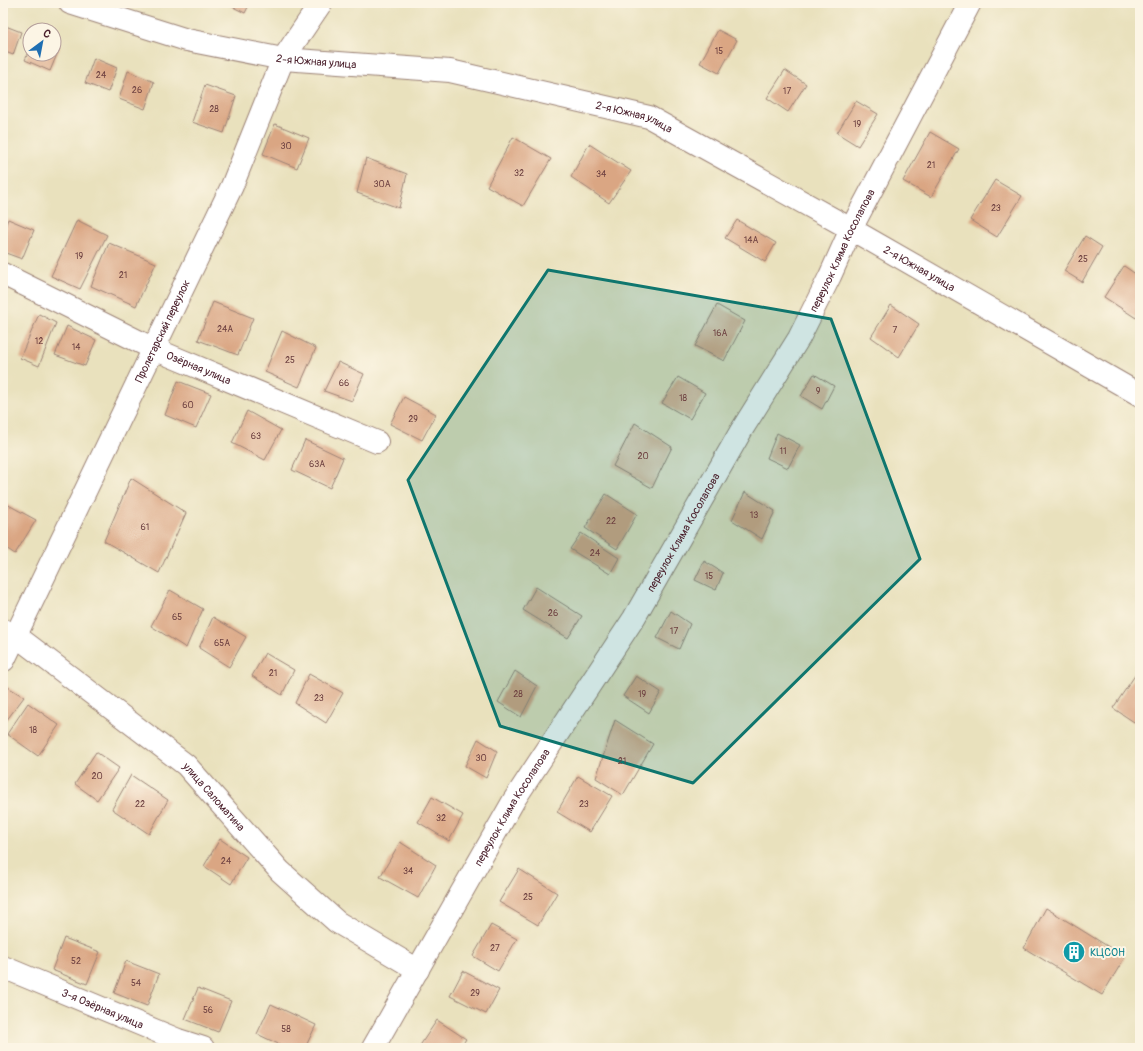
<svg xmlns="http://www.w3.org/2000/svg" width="1143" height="1051" viewBox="0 0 1143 1051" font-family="Pangolin,sans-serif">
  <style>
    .building { fill: #daa683 }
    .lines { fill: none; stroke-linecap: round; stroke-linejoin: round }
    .minor-casing { stroke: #9a8074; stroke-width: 24 }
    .minor { stroke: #fff; stroke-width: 22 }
    .marked { fill: #0f766e; fill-opacity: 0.2; stroke: #0f766e; stroke-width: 3; stroke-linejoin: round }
    .labels { text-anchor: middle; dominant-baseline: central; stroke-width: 4; stroke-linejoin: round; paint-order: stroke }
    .number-label { font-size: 9px; fill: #6e4141 }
    .street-label { font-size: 11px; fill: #4a1f2b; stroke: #fcf5e5 }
    .culture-label { font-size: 11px; fill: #0d838f; stroke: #fcf5e5; text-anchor: start }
  </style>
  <rect width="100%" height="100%" fill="#fcf5e5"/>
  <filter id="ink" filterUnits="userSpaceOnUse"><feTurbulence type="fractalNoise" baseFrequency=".025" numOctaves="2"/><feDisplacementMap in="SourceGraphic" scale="8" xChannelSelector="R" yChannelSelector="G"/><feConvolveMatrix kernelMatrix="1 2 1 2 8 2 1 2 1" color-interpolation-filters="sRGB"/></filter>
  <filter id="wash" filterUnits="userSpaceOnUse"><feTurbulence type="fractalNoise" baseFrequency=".012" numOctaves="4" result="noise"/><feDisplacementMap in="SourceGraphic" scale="16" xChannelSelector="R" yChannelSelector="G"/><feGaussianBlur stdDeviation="0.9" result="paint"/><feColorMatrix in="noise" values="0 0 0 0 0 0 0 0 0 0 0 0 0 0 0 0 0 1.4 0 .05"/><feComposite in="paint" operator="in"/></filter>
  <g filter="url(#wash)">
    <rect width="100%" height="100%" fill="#e9e1bd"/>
    <g id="blocks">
      <g class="building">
        <polygon points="225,3 250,3 245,13"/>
        <polygon points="3,25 21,32 13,55 3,51"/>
        <polygon points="718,30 737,40 719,73 700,63"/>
        <polygon points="54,44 60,47 50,71 25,60 30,49 30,54 54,54"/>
        <polygon points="94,58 117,68 108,92 85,83"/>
        <polygon points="785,70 806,84 788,112 767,98"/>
        <polygon points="128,71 154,82 145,109 119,99"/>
        <polygon points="205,85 236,96 224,133 192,122"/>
        <polygon points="856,101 878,114 858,146 837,133"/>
        <polygon points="275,124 309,138 297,168 263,154"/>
        <polygon points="930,132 959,149 931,197 903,181"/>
        <polygon points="513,137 551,159 523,206 487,186"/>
        <polygon points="589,144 631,171 609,203 571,177"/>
        <polygon points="366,158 407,174 399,208 357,193"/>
        <polygon points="995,180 1022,196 997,237 970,220"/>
        <polygon points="8,219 34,230 22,259 3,252 3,232"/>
        <polygon points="77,220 107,235 80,289 51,276"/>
        <polygon points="737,220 776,243 765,262 725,238"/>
        <polygon points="1085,236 1102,247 1082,282 1064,271"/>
        <polygon points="109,243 156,263 136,306 91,286"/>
        <polygon points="1124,266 1140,277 1140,312 1136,318 1104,297"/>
        <polygon points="213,302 253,318 238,355 198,340"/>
        <polygon points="717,305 745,321 724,361 695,346"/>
        <polygon points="891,305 919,324 899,357 871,337"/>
        <polygon points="39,314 56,323 39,366 20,358"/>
        <polygon points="67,326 96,340 85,366 55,355"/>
        <polygon points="282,331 316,348 299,387 265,372"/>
        <polygon points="338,362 364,374 352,401 324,391"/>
        <polygon points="814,374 834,386 822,409 801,396"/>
        <polygon points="678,377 705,393 690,419 662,403"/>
        <polygon points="178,381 211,394 196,428 165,415"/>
        <polygon points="404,397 436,414 422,440 390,424"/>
        <polygon points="247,411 281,430 265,460 232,443"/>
        <polygon points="635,423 672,447 652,488 613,466"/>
        <polygon points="777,433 800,445 788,468 767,458"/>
        <polygon points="305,440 343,458 330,488 292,470"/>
        <polygon points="131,478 186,513 159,573 104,541"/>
        <polygon points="745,492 775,511 762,539 732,520"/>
        <polygon points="606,494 637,514 617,549 585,528"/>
        <polygon points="3,502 36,520 15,554 3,546"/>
        <polygon points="581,533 619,558 610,574 570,549"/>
        <polygon points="704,561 723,573 716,590 695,580"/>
        <polygon points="536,587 582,616 568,638 523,610"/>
        <polygon points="170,590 203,609 186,648 151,626"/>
        <polygon points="671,611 690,624 679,649 657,638"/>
        <polygon points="213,617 246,637 229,667 199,648"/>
        <polygon points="265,653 294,670 282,695 252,676"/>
        <polygon points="1140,668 1140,726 1113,708"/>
        <polygon points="515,671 537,686 521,717 498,702"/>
        <polygon points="309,674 343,693 326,723 295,703"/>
        <polygon points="636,676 661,692 649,713 623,696"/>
        <polygon points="3,684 24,697 3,725"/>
        <polygon points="28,703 59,725 38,756 7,734"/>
        <polygon points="615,720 653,744 623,795 596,778"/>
        <polygon points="478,739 497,751 486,778 465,766"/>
        <polygon points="96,752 119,768 97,800 75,784"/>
        <polygon points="131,775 168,800 149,834 112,809"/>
        <polygon points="578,776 612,796 590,832 557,812"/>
        <polygon points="432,797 463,815 449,841 418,822"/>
        <polygon points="220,839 247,857 231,884 204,866"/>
        <polygon points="400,842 436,865 418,898 380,877"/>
        <polygon points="519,869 557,893 538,925 499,902"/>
        <polygon points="1046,908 1125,957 1102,995 1024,948"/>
        <polygon points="491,925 517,939 498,971 473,956"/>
        <polygon points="64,938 100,952 87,984 52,970"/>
        <polygon points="126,961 159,974 147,1006 114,993"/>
        <polygon points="463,971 499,990 486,1014 450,996"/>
        <polygon points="198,988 231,1001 218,1032 185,1019"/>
        <polygon points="271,1004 316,1025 305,1048 287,1048 257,1034"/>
        <polygon points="437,1020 466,1039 460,1048 419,1047"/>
      </g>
    </g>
  </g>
  <g filter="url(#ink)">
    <use href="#blocks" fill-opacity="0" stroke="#9a8074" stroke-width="1"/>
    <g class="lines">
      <g class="minor-casing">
        <g id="minor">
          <path id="s1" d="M 70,3 L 187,40 L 283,59 L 450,71 L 649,117 L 851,229 L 1140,395"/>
          <path id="s2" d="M 3,274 L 154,349 L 377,442"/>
          <path id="s3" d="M 3,630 L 15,635 L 186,765 L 280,871 L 337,922 L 418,970"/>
          <path id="s4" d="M 4,660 L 232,186 L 283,59 L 321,3"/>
          <path id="s5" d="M 3,967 L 178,1040 L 203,1048"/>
          <path id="s6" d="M 373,1048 L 514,800 L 634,618 L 741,431 L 799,338 L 830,276 L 851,229 L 970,3"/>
        </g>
      </g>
      <use href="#minor" class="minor"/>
    </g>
  </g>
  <path class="marked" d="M 548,270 L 831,319 L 920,559 L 693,783 L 500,726 L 408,480 Z"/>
  <defs>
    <g id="building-disc" transform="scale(1.15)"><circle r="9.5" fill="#0f9aa8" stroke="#fcf5e5"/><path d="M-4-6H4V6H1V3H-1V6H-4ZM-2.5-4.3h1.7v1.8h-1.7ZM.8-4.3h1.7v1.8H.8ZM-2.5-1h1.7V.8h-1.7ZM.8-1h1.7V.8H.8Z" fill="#fff"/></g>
  </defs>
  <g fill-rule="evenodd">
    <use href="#building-disc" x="1074" y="952"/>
  </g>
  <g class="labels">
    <g class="number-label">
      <text x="719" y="51">15</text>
      <text x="101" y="75">24</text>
      <text x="137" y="90">26</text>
      <text x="787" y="91">17</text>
      <text x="214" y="109">28</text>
      <text x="857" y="124">19</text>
      <text x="286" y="146">30</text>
      <text x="931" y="165">21</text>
      <text x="519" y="173">32</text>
      <text x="601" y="174">34</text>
      <text x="382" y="184">30А</text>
      <text x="996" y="208">23</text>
      <text x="751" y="240">14А</text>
      <text x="79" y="256">19</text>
      <text x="1083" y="259">25</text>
      <text x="123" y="275">21</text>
      <text x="225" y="329">24А</text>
      <text x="895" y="330">7</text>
      <text x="720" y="333">16А</text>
      <text x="39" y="341">12</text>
      <text x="76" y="347">14</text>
      <text x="290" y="360">25</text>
      <text x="344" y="383">66</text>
      <text x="818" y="391">9</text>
      <text x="683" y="398">18</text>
      <text x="188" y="405">60</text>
      <text x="413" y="419">29</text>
      <text x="256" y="436">63</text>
      <text x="783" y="451">11</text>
      <text x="643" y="456">20</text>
      <text x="317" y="464">63А</text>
      <text x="754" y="515">13</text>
      <text x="611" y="521">22</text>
      <text x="145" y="527">61</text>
      <text x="595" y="553">24</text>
      <text x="709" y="576">15</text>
      <text x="553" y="613">26</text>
      <text x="177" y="617">65</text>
      <text x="674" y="631">17</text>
      <text x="222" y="643">65А</text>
      <text x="273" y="673">21</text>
      <text x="518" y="694">28</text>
      <text x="642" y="694">19</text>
      <text x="319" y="698">23</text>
      <text x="33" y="730">18</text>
      <text x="481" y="758">30</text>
      <text x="622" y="761">21</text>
      <text x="97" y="776">20</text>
      <text x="140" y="804">22</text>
      <text x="584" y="804">23</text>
      <text x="441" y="818">32</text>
      <text x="226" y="861">24</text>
      <text x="408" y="871">34</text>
      <text x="528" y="897">25</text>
      <text x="495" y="948">27</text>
      <text x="76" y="961">52</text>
      <text x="136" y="983">54</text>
      <text x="475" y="993">29</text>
      <text x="208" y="1010">56</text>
      <text x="286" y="1029">58</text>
    </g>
    <g class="street-label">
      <text stroke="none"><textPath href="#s1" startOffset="254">2-я Южная улица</textPath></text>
      <text stroke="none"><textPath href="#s1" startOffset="578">2-я Южная улица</textPath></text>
      <text stroke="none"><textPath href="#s6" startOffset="926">переулок Клима Косолапова</textPath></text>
      <text stroke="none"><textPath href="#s1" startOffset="902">2-я Южная улица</textPath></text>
      <text stroke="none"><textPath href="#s4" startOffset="365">Пролетарский переулок</textPath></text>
      <text stroke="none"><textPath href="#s2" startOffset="217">Озёрная улица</textPath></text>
      <text stroke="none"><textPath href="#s6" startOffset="602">переулок Клима Косолапова</textPath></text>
      <text stroke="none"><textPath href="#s3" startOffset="270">улица Саломатина</textPath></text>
      <text stroke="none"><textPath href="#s6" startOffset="278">переулок Клима Косолапова</textPath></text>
      <text stroke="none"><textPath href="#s5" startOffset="108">3-я Озёрная улица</textPath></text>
    </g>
    <g class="culture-label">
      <text x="1090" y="952">КЦСОН</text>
    </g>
  </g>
  <rect width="1143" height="1051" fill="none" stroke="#fcf5e5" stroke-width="16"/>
  <g transform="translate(42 42) rotate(32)"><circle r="19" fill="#fcf5e5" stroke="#b59f9b"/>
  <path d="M0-3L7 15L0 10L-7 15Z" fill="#1f6fb2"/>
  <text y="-6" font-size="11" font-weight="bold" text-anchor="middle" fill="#4a1f2b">С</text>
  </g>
</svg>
